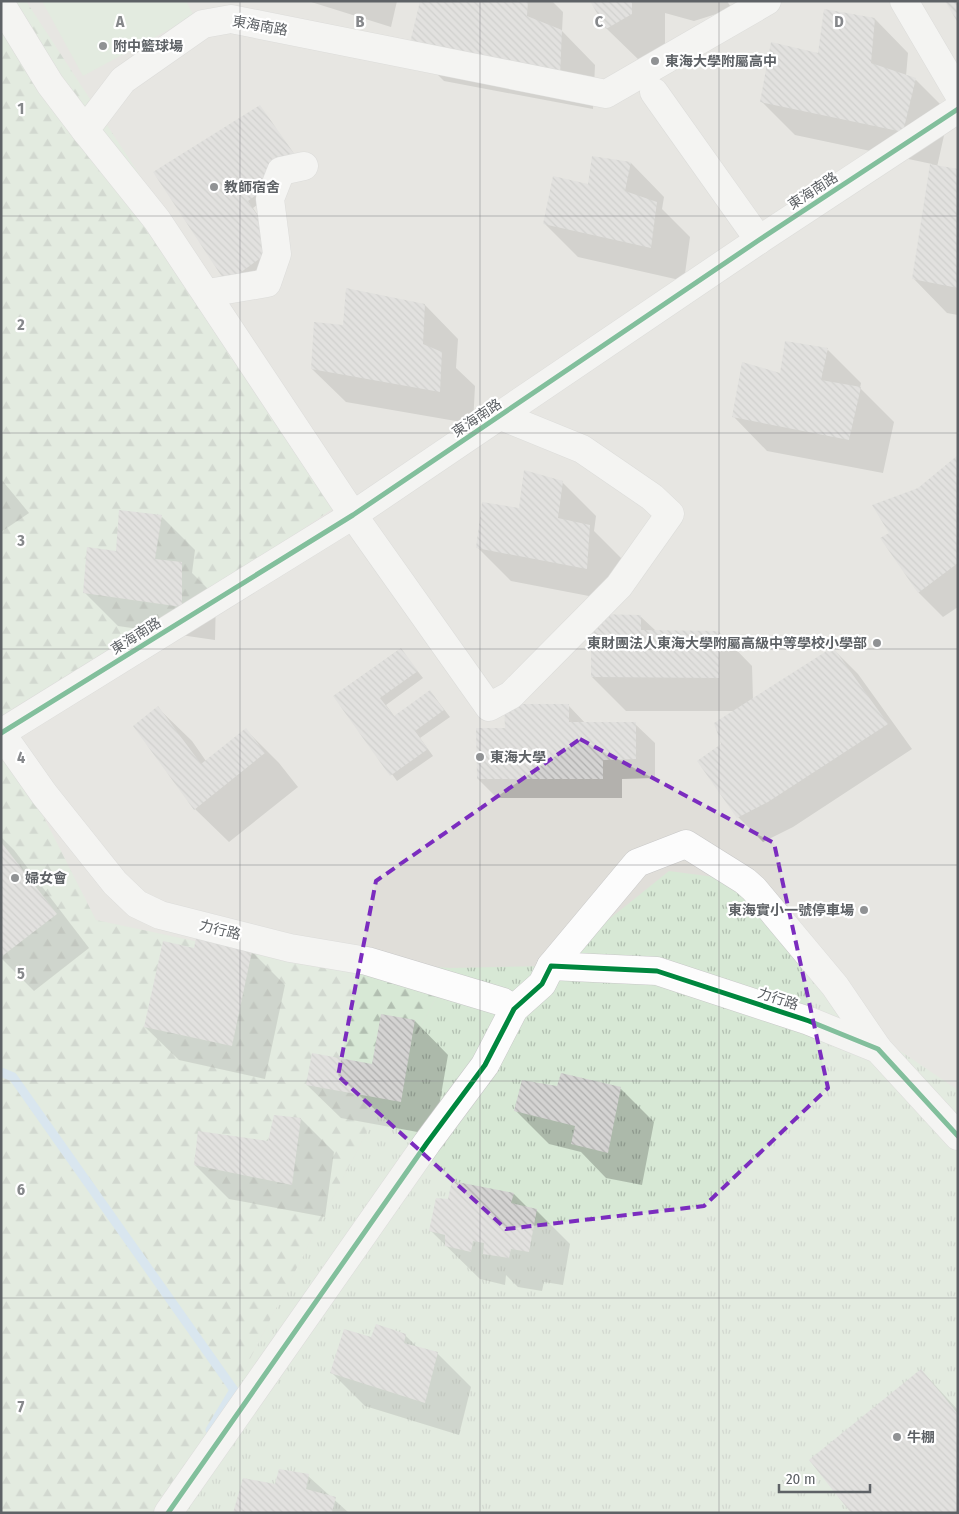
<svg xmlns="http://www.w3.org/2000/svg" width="959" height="1514" viewBox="0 0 959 1514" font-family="'Fira Sans Condensed','Noto Sans TC',sans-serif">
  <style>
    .education { fill: #e0ded9 }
    .grass { fill: url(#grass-tufts) }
    .forest { fill: url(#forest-firs) }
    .pitch { fill: #d7e8d5 }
    .shadow { fill: #0003 }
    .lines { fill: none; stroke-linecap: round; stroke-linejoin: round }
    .stream { stroke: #c0def5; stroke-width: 9 }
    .building { fill: url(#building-back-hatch) }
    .minor-casing { stroke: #c8c8c8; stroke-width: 29 }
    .minor { stroke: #fcfcfc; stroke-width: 28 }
    .cycleway-casing { stroke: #fff; stroke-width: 8 }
    .cycleway { stroke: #00873e; stroke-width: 5 }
    .marked { fill: none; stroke: #7b2cbf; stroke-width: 4; stroke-dasharray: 10 6; stroke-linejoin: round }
    .grid { fill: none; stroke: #86888b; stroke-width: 1; stroke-opacity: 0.55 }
    .poi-dot { fill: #909294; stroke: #fff; stroke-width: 2 }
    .labels { text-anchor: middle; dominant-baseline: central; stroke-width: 4.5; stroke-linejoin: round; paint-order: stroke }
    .street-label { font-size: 14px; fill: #5e6266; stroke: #fff }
    .poi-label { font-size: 14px; font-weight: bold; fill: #5e6266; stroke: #fff; text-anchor: start }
    .grid-label { font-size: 16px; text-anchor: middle; font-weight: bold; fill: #86888b; stroke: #fff; stroke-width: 4.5; stroke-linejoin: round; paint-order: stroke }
  </style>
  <defs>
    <pattern id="grass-tufts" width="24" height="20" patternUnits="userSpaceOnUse" patternTransform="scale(1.25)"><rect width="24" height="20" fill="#d7e8d5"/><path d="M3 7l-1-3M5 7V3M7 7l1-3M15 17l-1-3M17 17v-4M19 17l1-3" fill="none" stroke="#b2bfb1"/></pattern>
    <pattern id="forest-firs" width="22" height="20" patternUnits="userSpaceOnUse" patternTransform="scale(1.25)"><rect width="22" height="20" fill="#d7e8d5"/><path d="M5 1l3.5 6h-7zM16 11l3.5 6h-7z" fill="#b2bfb1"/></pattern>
    <pattern id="building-back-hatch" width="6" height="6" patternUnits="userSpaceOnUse" patternTransform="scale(1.25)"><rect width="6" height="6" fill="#d4d3d2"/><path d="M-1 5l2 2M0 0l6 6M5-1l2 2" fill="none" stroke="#afafae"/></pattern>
  </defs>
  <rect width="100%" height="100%" fill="#edece9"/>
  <rect class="education" x="1" y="1" width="957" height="1512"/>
  <polygon class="grass" points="669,871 745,881 860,1024 958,1090 958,1513 164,1513 234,1390 451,968 551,966"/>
  <polygon class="forest" points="1,1 26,1 350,497 1,733 96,920 265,956 451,968 234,1390 164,1513 1,1513"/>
  <polygon class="pitch" points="42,1 186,1 194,16 83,76"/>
  <g class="shadow">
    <polygon points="308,1 397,1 391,27"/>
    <polygon points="421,1 552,1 563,12 562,31 595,65 593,109 444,81 410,47"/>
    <polygon points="591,1 727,1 732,9 694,21 665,13 665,47 641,62 607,29"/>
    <polygon points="875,19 908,53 906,76 916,80 949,113 937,167 958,171 958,315 947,313 914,279 932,164 795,135 761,101 819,54"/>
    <polygon points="260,107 305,169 253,208 283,253 234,289"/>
    <polygon points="593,157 631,163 664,197 662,209 690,237 684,281 578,257 545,224 589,186"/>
    <polygon points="425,305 458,339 456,368 475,386 473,424 346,402 312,369 344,327"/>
    <polygon points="828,350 861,383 860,388 894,422 883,473 767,451 734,417 781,375"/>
    <polygon points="958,457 958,607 943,617 918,592 891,534 918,489"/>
    <polygon points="1,479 29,513 1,532"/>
    <polygon points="562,482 596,516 594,531 623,560 620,602 511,581 477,547 520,510"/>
    <polygon points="162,517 195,550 192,573 216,597 215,640 118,626 85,593 117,552"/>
    <polygon points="640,616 656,631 719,632 752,666 753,700 833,649 858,674 912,749 793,827 763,842 738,817 722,745 735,711 626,711 592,677"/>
    <polygon points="400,649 423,678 386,705 395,717 430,691 450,717 420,738 433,756 397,781 334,696"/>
    <polygon points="568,705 586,724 635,724 655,743 655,778 622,779 622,798 497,798 478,779 506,729"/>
    <polygon points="158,708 192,741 206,761 246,730 279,763 298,787 229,842 195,809"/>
    <polygon points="1,837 14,850 89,948 34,991 1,958"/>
    <polygon points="195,949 252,952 285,985 265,1079 179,1060 145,1027"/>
    <polygon points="415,1021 448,1055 434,1135 341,1118 307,1085 373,1065"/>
    <polygon points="562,1074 621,1089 654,1122 642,1185 606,1178 581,1152 549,1144 516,1111 558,1087"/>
    <polygon points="301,1119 334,1152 325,1217 229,1199 195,1165 269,1142"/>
    <polygon points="514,1194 528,1208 536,1210 570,1244 563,1285 544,1282 542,1291 518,1287 506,1275 505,1285 480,1279 431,1231 449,1201"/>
    <polygon points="405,1335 418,1348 437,1353 471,1387 459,1435 365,1406 332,1373 372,1338"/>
    <polygon points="921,1370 958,1410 958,1513"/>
    <polygon points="308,1476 349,1513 234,1513 276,1485"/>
  </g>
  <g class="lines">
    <polyline class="stream" points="1,1072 13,1077 234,1390 210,1430"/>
  </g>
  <g class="building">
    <polygon points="420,1 528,1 527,16 562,30 560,77 409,47"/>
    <polygon points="590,1 632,1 632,14 606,29"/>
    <polygon points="945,1 958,1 958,23"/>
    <polygon points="824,9 875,18 871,63 916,78 903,132 760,102 771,42 818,53"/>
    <polygon points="260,105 300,162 248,201 277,246 226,283 153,172"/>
    <polygon points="592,156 631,162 625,191 657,202 651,248 543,224 553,176 588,184"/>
    <polygon points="930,164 958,169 958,288 912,279"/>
    <polygon points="346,288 425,304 423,344 442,352 440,392 311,369 314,322 343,325"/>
    <polygon points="785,341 828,348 821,380 861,387 849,440 732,417 742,362 780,373"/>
    <polygon points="958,455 958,563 918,593 880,538 889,533 872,505 918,488"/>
    <polygon points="524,470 563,481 558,518 590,525 587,569 476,548 482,502 519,508"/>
    <polygon points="119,510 162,515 155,559 182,562 182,607 83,593 87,547 116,551"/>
    <polygon points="591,614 641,615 641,630 719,631 719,678 591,677"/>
    <polygon points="833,647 888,724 768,802 737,818 697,761 721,744 714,723"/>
    <polygon points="401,648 418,671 380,698 394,716 430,690 444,710 415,731 428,749 390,776 333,696"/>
    <polygon points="504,704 569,704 569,722 636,722 636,759 603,760 603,779 477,779 476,728 505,728"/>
    <polygon points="158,706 201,764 246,728 265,753 194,810 133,726"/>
    <polygon points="1,842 57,914 1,957"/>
    <polygon points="196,938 252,951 232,1046 144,1027 163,941 194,948"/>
    <polygon points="381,1014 415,1020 401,1102 306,1085 312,1053 372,1064"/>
    <polygon points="561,1073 621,1087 608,1153 571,1144 575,1126 514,1111 522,1080 557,1086"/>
    <polygon points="274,1115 301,1118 292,1185 194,1165 198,1131 268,1141"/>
    <polygon points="452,1181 514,1193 511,1203 537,1209 529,1252 511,1249 509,1258 483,1254 484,1243 473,1241 471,1252 445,1246 445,1235 429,1231 436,1198 448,1199"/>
    <polygon points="376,1324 406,1334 404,1343 438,1352 425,1403 330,1373 344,1329 371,1337"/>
    <polygon points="921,1369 958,1414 958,1513 851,1513 809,1460"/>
    <polygon points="279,1469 309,1474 306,1489 336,1497 332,1513 233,1513 243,1478 275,1484"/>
  </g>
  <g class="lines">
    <g class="minor-casing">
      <g id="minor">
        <polyline points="904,1 958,93"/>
        <polyline points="1,4 50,84 85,130"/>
        <polyline points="654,92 759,240"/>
        <polyline points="208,293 267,283 277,254 270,199 281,171 304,166"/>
        <polyline points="501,416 582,449 652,497 670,514 619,586 511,695 489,707 353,515 157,220 85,130 123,80 203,24 231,19 606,94 767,1"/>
        <polyline points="1,733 353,515 759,240 958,109"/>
        <polyline points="1,733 44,794 115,883 137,904 160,915 290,948 367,961 503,1002 514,1009"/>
        <polyline points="551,966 657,971 809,1021 878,1049 958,1136"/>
        <polyline points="168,1513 427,1143 485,1065 514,1009 542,984 551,966 637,863 686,844 745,881 754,889 835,986 878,1049"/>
      </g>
    </g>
    <use href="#minor" class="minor"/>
    <g class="cycleway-casing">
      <g id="cycleway">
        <polyline points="1,733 353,515 759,240 958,109"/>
        <polyline points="168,1513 427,1143 485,1065 514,1009 542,984 551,966 657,971 809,1021 878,1049 958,1136"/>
      </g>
    </g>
    <use href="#cycleway" class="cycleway"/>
  </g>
  <path d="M0 0H959V1514H0ZM 580,739 L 774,843 L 828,1088 L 704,1206 L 506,1229 L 338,1076 L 376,881 Z" fill="#edece9" fill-opacity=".55" fill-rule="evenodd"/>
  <path class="marked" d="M 580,739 L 774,843 L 828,1088 L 704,1206 L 506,1229 L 338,1076 L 376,881 Z"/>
  <path class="grid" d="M 240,1 L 240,1513M 480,1 L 480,1513M 719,1 L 719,1513M 1,216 L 958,216M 1,433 L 958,433M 1,649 L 958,649M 1,865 L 958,865M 1,1081 L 958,1081M 1,1298 L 958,1298"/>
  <g class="poi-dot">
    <circle cx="103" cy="46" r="5"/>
    <circle cx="655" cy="61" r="5"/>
    <circle cx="214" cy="187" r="5"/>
    <circle cx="877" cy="643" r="5"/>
    <circle cx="480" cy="757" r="5"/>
    <circle cx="15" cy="878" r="5"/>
    <circle cx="864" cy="910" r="5"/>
    <circle cx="897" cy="1437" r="5"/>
  </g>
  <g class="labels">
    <g class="street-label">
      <text transform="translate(260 26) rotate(10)">東海南路</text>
      <text transform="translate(813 191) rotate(-33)">東海南路</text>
      <text transform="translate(477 418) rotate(-34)">東海南路</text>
      <text transform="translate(136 636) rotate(-32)">東海南路</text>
      <text transform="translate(220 930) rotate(14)">力行路</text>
      <text transform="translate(778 999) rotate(18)">力行路</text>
    </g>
    <g class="poi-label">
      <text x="113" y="46">附中籃球場</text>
      <text x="665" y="61">東海大學附屬高中</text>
      <text x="224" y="187">教師宿舍</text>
      <text x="867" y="643" text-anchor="end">東財團法人東海大學附屬高級中等學校小學部</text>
      <text x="490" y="757">東海大學</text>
      <text x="25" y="878">婦女會</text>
      <text x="854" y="910" text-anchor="end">東海實小一號停車場</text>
      <text x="907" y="1437">牛棚</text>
    </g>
  </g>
  <g class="grid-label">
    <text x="120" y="27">A</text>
    <text x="360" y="27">B</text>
    <text x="599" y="27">C</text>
    <text x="839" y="27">D</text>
    <text x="21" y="114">1</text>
    <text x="21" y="330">2</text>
    <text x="21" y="546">3</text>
    <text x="21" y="763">4</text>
    <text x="21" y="979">5</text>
    <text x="21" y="1195">6</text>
    <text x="21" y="1412">7</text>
  </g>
  <rect width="959" height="1514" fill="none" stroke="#5e6266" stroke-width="5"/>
  <path d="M779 1484v8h91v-8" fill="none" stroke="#5e6266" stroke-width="2.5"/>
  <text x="786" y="1484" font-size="15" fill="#5e6266" stroke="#ffffff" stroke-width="4" paint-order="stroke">20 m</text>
</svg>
